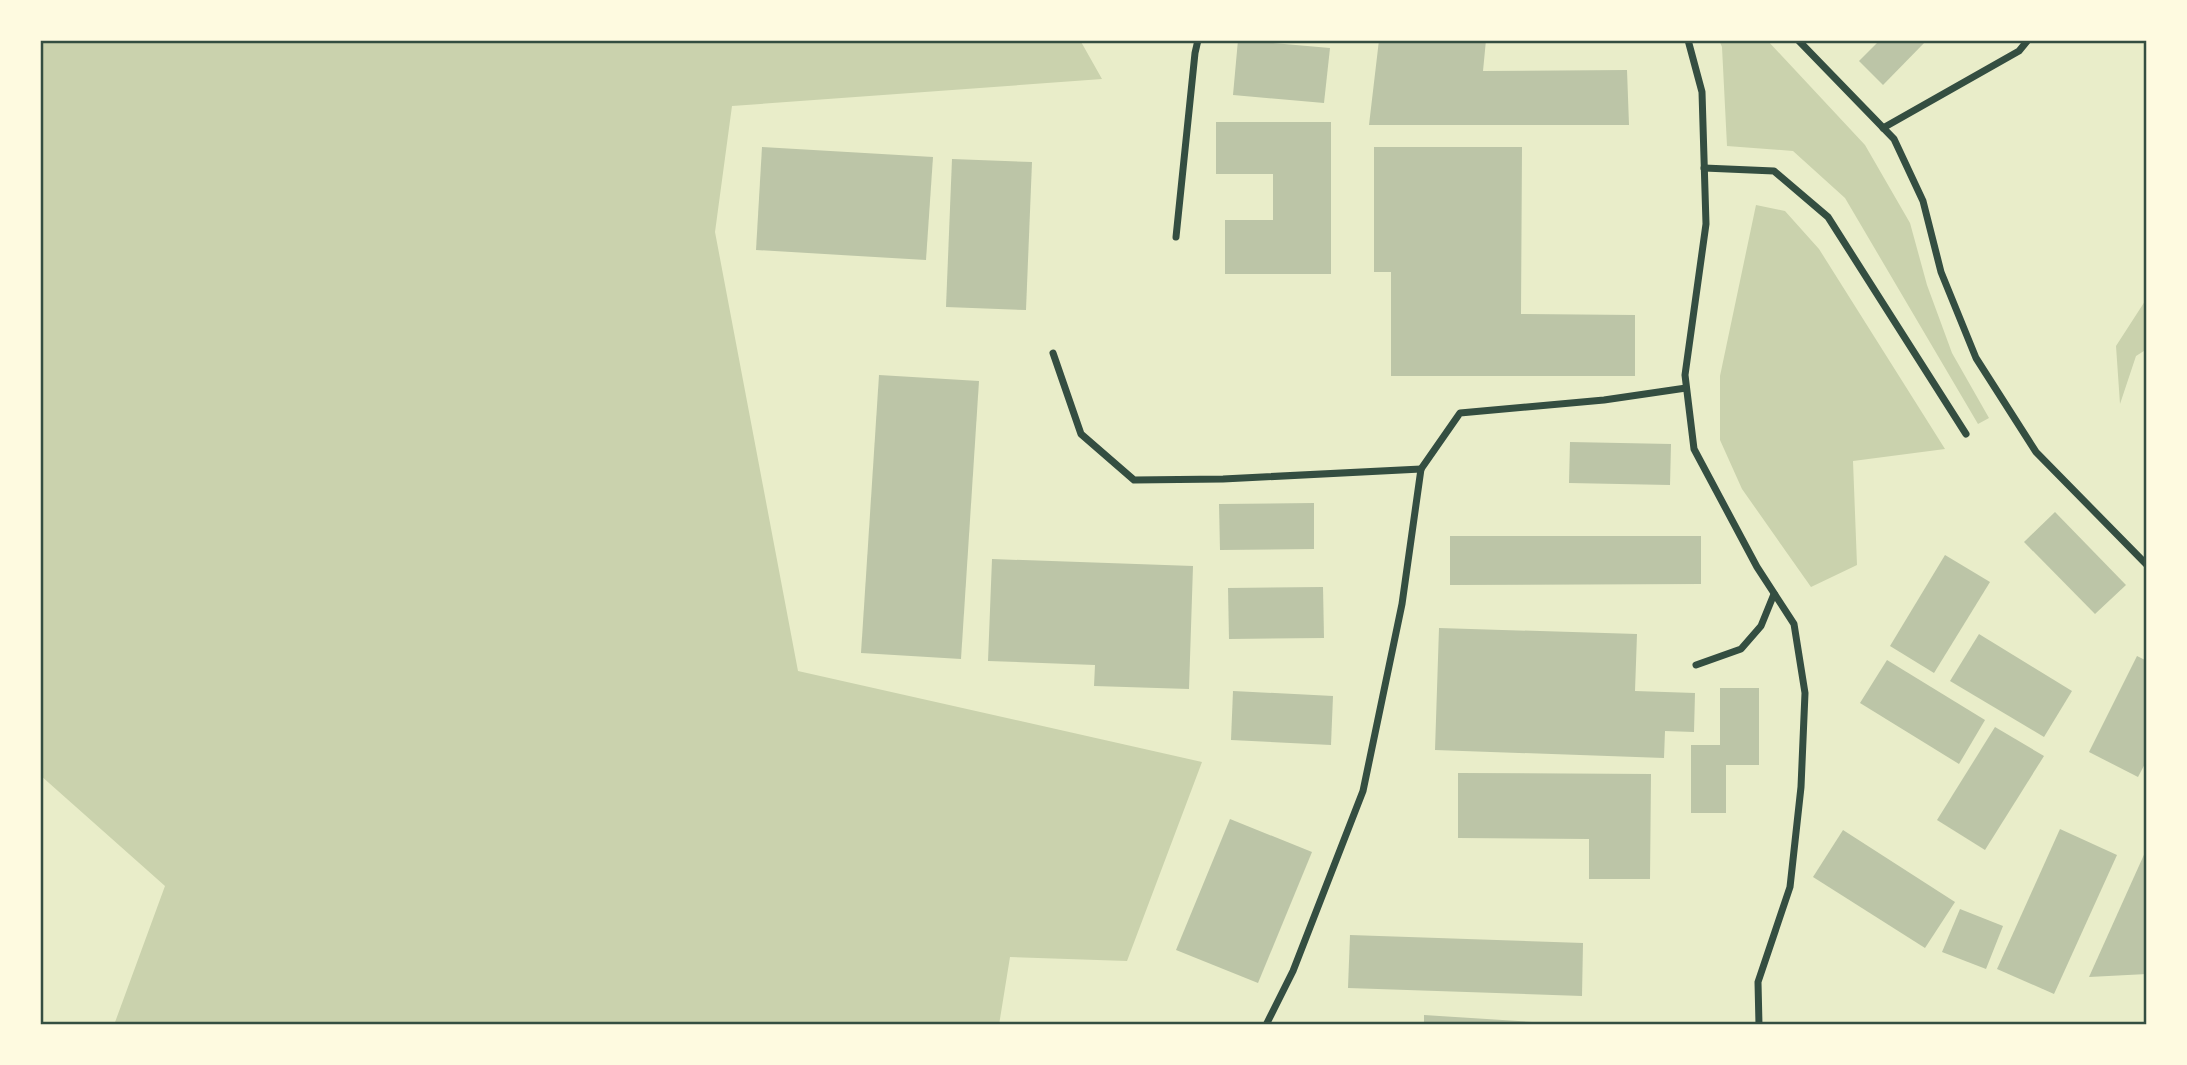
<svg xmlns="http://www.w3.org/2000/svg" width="2187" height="1065" viewBox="0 0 2187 1065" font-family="Mulish,sans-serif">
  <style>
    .green { fill: #cad2ad }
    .building { fill: #bcc5a7 }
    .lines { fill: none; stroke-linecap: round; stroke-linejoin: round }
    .minor { stroke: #344e41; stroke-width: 7 }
    .neatline { fill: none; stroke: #344e41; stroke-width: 2.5 }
  </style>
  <rect width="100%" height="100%" fill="#e9edc9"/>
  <g class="green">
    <polygon points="40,40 1080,40 1102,79 732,106 715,232 798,671 1202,762 1127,961 1010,957 999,1025 114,1025 165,886 40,775"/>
    <polygon points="1719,40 1767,40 1865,145 1910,223 1927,285 1952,353 1989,418 1978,424 1845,198 1793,151 1727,146 1722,47"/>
    <polygon points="1756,205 1785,211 1819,249 1945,449 1853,461 1857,565 1811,587 1742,489 1720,440 1720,376"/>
    <polygon points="2147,298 2147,349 2136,356 2120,404 2116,346"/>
  </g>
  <g class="building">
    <polygon points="1238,40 1330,48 1324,103 1233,95"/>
    <polygon points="1379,40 1486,40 1483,71 1627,70 1629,125 1369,125"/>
    <polygon points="1880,40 1927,40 1883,85 1859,61"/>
    <polygon points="1216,122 1331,122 1331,274 1225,274 1225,220 1273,220 1273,174 1216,174"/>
    <polygon points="762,147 933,157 926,260 756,250"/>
    <polygon points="1374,147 1522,147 1521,314 1635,315 1635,376 1391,376 1391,272 1374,272"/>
    <polygon points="952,159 1032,162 1026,310 946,307"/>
    <polygon points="879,375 979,381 961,659 861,653"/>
    <polygon points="1570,442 1671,444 1670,485 1569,483"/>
    <polygon points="1314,503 1314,549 1220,550 1219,504"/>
    <polygon points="2055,512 2126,585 2095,614 2024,542"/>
    <polygon points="1450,536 1701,536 1701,584 1450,585"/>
    <polygon points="1945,555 1990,582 1934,673 1890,646"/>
    <polygon points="992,559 1193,566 1189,689 1094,686 1095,665 988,661"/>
    <polygon points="1323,587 1324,638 1229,639 1228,588"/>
    <polygon points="1439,628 1637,634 1635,691 1695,693 1694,732 1665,731 1664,758 1435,750"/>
    <polygon points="1979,634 2072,691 2044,737 1950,681"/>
    <polygon points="2137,656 2147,661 2147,760 2138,777 2089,752"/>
    <polygon points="1887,660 1985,720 1959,764 1860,703"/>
    <polygon points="1720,688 1759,688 1759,765 1726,765 1726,813 1691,813 1691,745 1720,745"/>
    <polygon points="1233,691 1333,696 1331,745 1231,740"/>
    <polygon points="1995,727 2044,756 1985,850 1937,820"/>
    <polygon points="1458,773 1651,774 1650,879 1589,879 1589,839 1458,838"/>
    <polygon points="1230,819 1312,852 1258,983 1176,950"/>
    <polygon points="2060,829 2117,855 2054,994 1997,969"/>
    <polygon points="1843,830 1955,902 1925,948 1813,877"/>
    <polygon points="2147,848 2147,974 2089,977"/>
    <polygon points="1960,909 2003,926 1986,969 1942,952"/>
    <polygon points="1350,935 1583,943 1582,996 1348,988"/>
    <polygon points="1424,1015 1548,1023 1548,1025 1424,1025"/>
  </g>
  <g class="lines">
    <g class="minor">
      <polyline points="1688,40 1702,92 1706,224 1685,375 1694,449 1757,567 1794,624 1805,693 1801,787 1790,887 1758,982 1759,1025"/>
      <polyline points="1798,40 1894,139 1923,201 1941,272 1976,358 2036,452 2147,565"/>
      <polyline points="1883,128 2019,51 2028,40"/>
      <polyline points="1704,168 1774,171 1828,217 1966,434"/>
      <polyline points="1176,237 1195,53 1198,40"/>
      <polyline points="1053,353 1081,434 1134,480 1223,479 1421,469"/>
      <polyline points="1696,665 1741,649 1761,626 1774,594"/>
      <polyline points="1266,1025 1293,971 1363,791 1402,604 1421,469 1460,413 1604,400 1686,388"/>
    </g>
  </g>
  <rect width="2187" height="1065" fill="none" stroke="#fefae0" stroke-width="84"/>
  <rect x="42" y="42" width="2103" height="981" class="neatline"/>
</svg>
